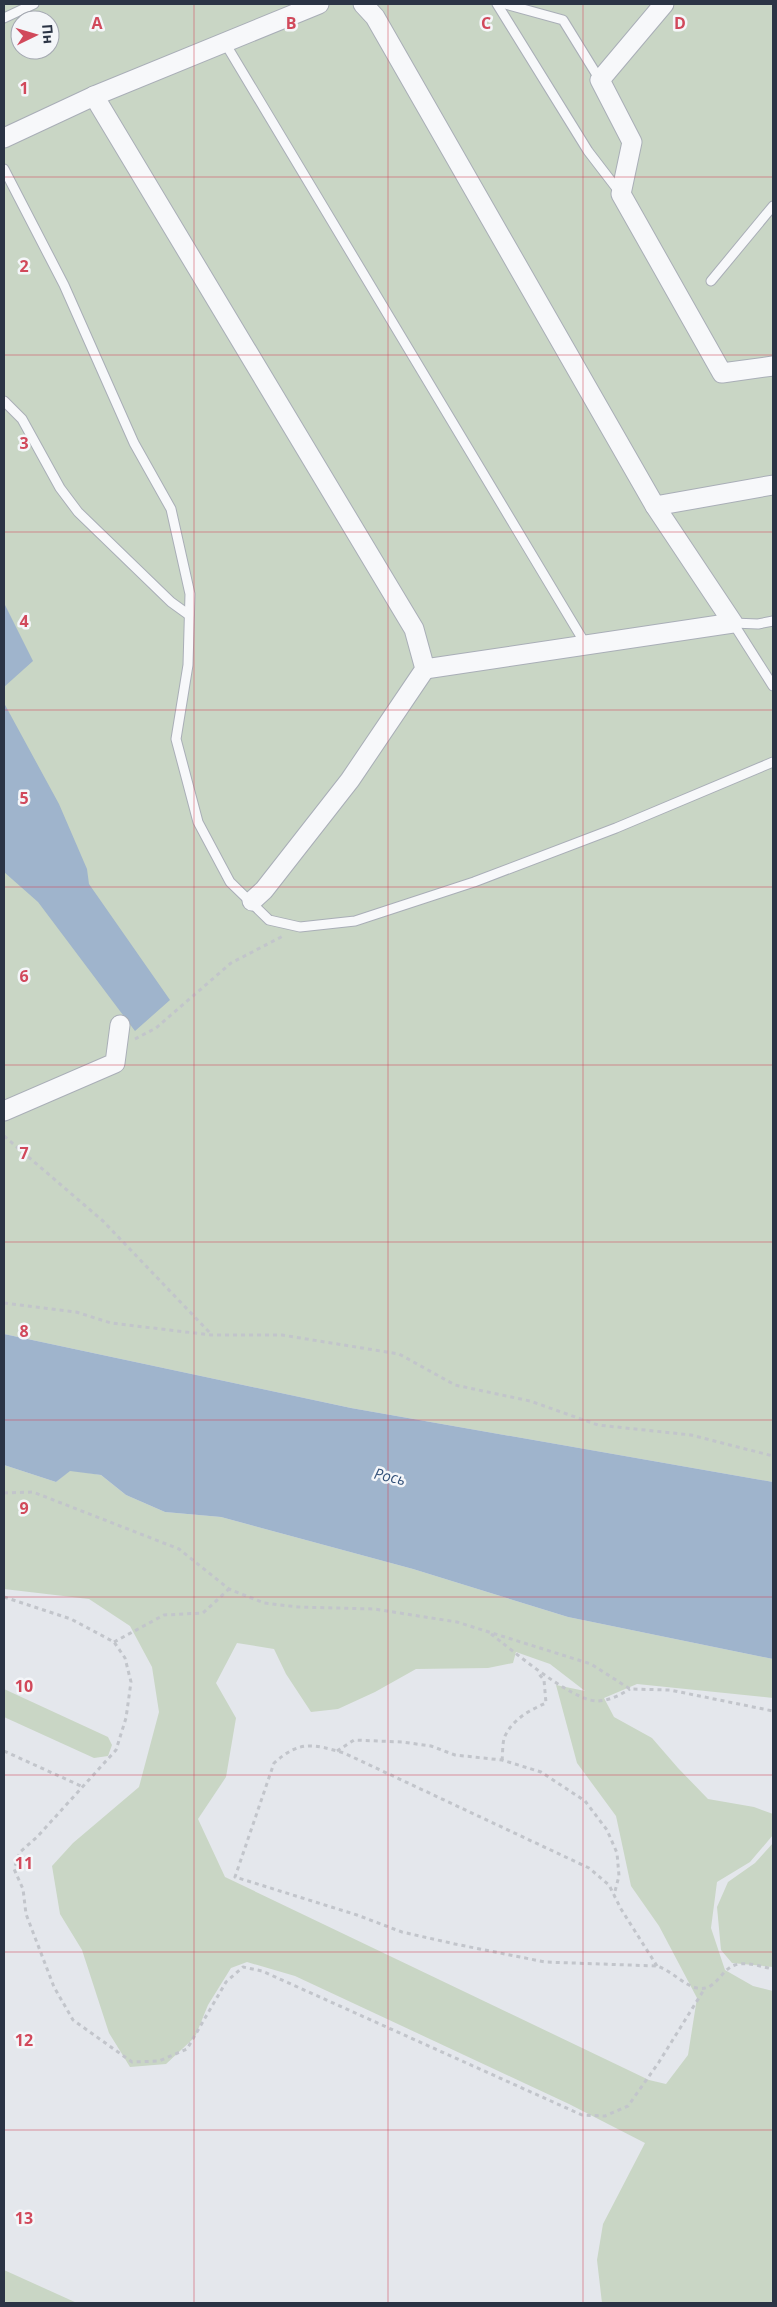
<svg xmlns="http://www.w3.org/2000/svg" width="777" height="2307" viewBox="0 0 777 2307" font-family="'Open Sans',sans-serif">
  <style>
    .green { fill: #c9d6c5; fill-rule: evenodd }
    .water { fill: #9fb4cc }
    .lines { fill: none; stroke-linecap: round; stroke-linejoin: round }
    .lane-casing { stroke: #a9aeb7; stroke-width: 11 }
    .street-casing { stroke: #a9aeb7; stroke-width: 21 }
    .path { stroke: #c2c5cb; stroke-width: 3; stroke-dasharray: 4 4; stroke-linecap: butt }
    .lane { stroke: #f7f8fa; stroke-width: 9 }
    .street { stroke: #f7f8fa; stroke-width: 19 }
    .grid { fill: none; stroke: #d1495b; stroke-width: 1; stroke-opacity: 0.55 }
    .labels { text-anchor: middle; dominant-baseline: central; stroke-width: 5; stroke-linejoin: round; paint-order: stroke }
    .water-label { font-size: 15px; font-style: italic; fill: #34527a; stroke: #f4f6f9 }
    .grid-label { font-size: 16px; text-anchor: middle; font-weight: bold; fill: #d1495b; stroke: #f4f6f9; stroke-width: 5; stroke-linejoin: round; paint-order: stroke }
  </style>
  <rect width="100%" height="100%" fill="#e4e7ec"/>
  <g class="green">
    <path d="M 4,4 L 773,4 L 773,1482 L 351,1408 L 4,1334 ZM 20,20 L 50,20 L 50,50 L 20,50 Z"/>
    <path d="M 4,1465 L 56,1482 L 70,1470 L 101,1475 L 126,1495 L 165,1512 L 221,1517 L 413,1569 L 568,1617 L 773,1659 L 773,1698 L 637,1684 L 604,1698 L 614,1717 L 652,1738 L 678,1768 L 708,1799 L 754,1807 L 773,1814 L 773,1835 L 750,1862 L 717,1882 L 711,1928 L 725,1970 L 753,1986 L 773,1991 L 773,2303 L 602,2303 L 597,2260 L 603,2224 L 645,2143 L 569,2104 L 295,1976 L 247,1962 L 231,1968 L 208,2005 L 195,2037 L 166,2064 L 130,2067 L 109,2033 L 82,1950 L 60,1914 L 52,1866 L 73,1843 L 139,1787 L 159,1712 L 152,1667 L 130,1626 L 89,1599 L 4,1589 ZM 237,1643 L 274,1649 L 286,1674 L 311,1712 L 338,1709 L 375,1692 L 416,1669 L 488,1668 L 513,1663 L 516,1652 L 550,1664 L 585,1691 L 556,1685 L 577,1763 L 616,1816 L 631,1886 L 659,1926 L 697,1998 L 688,2055 L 666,2084 L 649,2080 L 225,1877 L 198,1819 L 226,1777 L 236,1718 L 216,1683 Z"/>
    <polygon points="4,1689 108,1737 112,1745 108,1756 94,1758 4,1717"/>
    <polygon points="773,1843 773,1967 732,1963 721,1950 717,1907 728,1882 755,1863"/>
    <polygon points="4,2270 77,2303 4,2303"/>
  </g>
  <g class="water">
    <polygon points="4,603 33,661 4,687"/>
    <polygon points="4,703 59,804 87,869 89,884 170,1000 135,1031 38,902 4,872"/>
    <polygon points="4,1334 351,1408 773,1482 773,1659 568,1617 413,1569 221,1517 165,1512 126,1495 101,1475 70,1471 56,1482 4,1465"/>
  </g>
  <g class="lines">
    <g class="lane-casing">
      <g id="lane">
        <polyline points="497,4 588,151 621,194"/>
        <polyline points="505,4 563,20 600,80"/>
        <polyline points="4,18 34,4"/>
        <polyline points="225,43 586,645"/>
        <polyline points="4,169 64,285 134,443 171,509 190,594 188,665 176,739 198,822 230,882 269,920 300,927 355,921 474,882 616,828 773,762"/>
        <polyline points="711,281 773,206"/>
        <polyline points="4,401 22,419 60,488 78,512 171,602 189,615"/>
        <polyline points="733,623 773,686"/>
        <polyline points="733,623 758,624 773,621"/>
      </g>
    </g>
    <g class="street-casing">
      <g id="street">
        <polyline points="363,4 375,17 655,506 733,623 425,669"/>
        <polyline points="664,4 600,80 632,142 621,194 722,373 773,366"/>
        <polyline points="94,96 414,629 425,669 350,780 264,890 252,901"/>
        <polyline points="4,138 94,96 319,4"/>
        <polyline points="655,506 773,485"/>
        <polyline points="4,1111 115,1063 120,1025"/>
      </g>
    </g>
    <g class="path">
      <polyline points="135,1039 156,1028 231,963 283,936"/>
      <polyline points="4,1136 103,1221 211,1334"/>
      <polyline points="4,1303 76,1312 111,1323 211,1335 282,1335 399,1354 455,1385 530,1401 598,1425 691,1435 773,1456"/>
      <polyline points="4,1493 33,1492 179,1549 229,1589 264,1603 298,1607 374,1609 457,1622 591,1664 630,1689 670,1690 773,1711"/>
      <polyline points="4,1597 71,1619 114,1642 125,1658 131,1682 126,1718 116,1750 37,1837 20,1852 14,1869 23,1889 26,1914 54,1987 73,2020 132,2062 159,2061 187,2049 226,1982 243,1967 262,1971 582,2115 605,2116 628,2106 659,2062 705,1988"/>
      <path d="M 491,1634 C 512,1650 572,1701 597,1701 C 609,1701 620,1695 630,1689"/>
      <polyline points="114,1642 164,1615 203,1613 229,1589"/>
      <polyline points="4,1751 81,1786"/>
      <polyline points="337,1751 354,1740 402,1742 431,1746 455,1755 502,1760 541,1772 585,1801 607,1830 617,1853 619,1876 614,1895"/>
      <path d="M 502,1760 C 503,1753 502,1743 505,1736 C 513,1719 530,1710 546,1703 L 544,1680 L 537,1672"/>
      <path d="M 657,1966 L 621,1909 L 609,1885 L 589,1868 L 344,1753 C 313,1744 300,1740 274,1763 L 235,1877 L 357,1915 L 402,1932 L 455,1944 L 545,1962 L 657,1966 C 672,1971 685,1986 697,1988 C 716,1992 720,1970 735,1965 C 747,1961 762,1967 773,1969"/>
    </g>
    <use href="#lane" class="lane"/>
    <use href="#street" class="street"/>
  </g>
  <path class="grid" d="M 194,4 L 194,2303M 388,4 L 388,2303M 583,4 L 583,2303M 4,177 L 773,177M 4,355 L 773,355M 4,532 L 773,532M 4,710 L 773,710M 4,887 L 773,887M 4,1065 L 773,1065M 4,1242 L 773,1242M 4,1420 L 773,1420M 4,1597 L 773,1597M 4,1775 L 773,1775M 4,1952 L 773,1952M 4,2130 L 773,2130"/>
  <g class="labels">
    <g class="water-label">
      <text transform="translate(390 1476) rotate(13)">Рось</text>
    </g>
  </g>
  <g class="grid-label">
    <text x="97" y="29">A</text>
    <text x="291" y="29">B</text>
    <text x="486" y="29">C</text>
    <text x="680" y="29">D</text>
    <text x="24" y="94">1</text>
    <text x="24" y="272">2</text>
    <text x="24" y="449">3</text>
    <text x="24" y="627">4</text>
    <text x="24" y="804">5</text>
    <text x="24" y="982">6</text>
    <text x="24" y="1159">7</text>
    <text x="24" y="1337">8</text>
    <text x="24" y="1514">9</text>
    <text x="24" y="1692">10</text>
    <text x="24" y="1869">11</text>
    <text x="24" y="2046">12</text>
    <text x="24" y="2224">13</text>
  </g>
  <rect width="777" height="2307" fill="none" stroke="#2b3445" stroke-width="10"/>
  <g transform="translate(35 35) rotate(85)"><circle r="24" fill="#f4f6f9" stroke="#a4a8b1"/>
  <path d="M0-4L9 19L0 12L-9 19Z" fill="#d1495b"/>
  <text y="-8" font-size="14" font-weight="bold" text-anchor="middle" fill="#2b3445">Пн</text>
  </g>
</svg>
